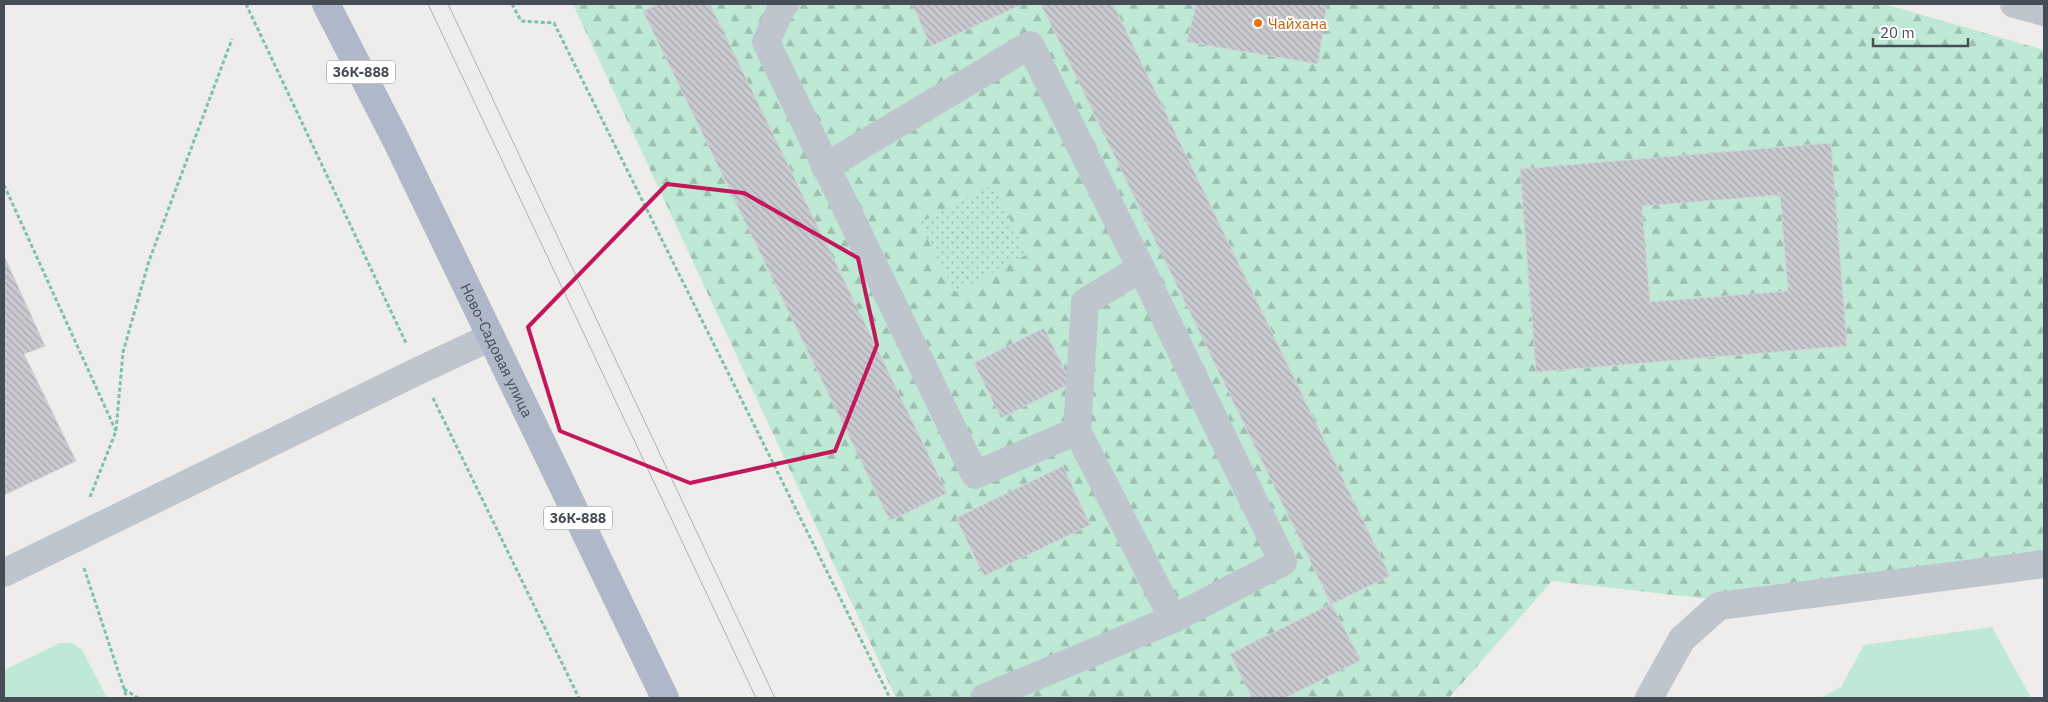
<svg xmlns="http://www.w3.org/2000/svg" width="2048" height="702" viewBox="0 0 2048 702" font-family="'IBM Plex Sans',sans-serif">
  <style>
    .green { fill: #bee9d4 }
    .forest { fill: url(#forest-firs) }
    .park { fill: url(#park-dots) }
    .building { fill: url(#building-back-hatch); stroke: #d1d2d7; fill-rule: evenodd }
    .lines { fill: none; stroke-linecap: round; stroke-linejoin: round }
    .path { stroke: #7bc3a8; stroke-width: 3; stroke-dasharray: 4 2.5; stroke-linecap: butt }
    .minor { stroke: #bfc5cd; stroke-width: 28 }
    .major { stroke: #afb8c9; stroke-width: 28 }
    .tram { stroke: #afb1b6; stroke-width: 1 }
    .marked { fill: none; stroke: #c2185b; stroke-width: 4; stroke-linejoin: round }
    .food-dot { fill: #e8710a; stroke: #fff; stroke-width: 2 }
    .labels { text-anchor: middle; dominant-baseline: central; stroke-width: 4; stroke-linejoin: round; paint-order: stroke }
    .shield { fill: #fff; stroke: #7e8289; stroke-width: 1 }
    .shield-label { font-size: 14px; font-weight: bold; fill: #474d57 }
    .food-label { font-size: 15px; fill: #c56008; stroke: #fff; text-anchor: start }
    .street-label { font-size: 15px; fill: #474d57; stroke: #fff }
  </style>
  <defs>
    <pattern id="forest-firs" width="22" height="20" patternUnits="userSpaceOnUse" patternTransform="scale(1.25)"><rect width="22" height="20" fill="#bee9d4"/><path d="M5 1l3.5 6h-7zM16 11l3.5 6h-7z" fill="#9cbfaf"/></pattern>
    <pattern id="park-dots" width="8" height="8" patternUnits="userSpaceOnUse" patternTransform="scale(1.25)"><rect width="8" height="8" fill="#bee9d4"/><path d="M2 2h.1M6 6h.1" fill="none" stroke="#9cbfaf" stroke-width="1.8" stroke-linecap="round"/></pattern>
    <pattern id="building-back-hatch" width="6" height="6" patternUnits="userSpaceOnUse" patternTransform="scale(1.25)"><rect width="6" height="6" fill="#cacbd1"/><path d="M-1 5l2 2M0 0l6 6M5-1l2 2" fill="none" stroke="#a6a7ac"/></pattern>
  </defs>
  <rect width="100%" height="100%" fill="#efedec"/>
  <g class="green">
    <polygon points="1992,627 2031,698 1820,698 1841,687 1864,645"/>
    <polygon points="60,643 72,643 82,650 107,698 4,698 4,670"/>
  </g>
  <polygon class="forest" points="573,4 1884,4 2044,50 2044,564 1743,603 1552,581 1449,698 896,698"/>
  <polygon class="park" points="992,185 1028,254 955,292 919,223"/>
  <g class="building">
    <polygon points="659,4 710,4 947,493 890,521 643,11"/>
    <polygon points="912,4 1023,4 931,46"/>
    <polygon points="1041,4 1113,4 1390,576 1331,604"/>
    <polygon points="1196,4 1327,4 1318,64 1187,42"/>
    <path d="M 1831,143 L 1847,346 L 1536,372 L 1520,169 ZM 1780,195 L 1788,291 L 1650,302 L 1642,206 Z"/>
    <polygon points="4,256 45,346 24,354 76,461 4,495"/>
    <polygon points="1044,328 1071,383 1001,418 974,363"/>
    <polygon points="1063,466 1090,525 984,576 956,518"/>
    <polygon points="1331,604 1361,660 1285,698 1252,698 1230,654"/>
  </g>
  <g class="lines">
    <g class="path">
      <polyline points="246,4 406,343"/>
      <polyline points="512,4 521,21 554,23 890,698"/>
      <polyline points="4,185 116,431"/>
      <polyline points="433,398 579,698"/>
      <polyline points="90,497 116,431 123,352 149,261 232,39"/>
      <polyline points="84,568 127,698"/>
      <polyline points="124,689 138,698"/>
    </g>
    <g class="minor">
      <polyline points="785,4 782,6 766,42 975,475 1077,431 1173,619 984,698"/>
      <polyline points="2014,4 2044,12"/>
      <polyline points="825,167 1030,45 1141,268 1283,562 1173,619"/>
      <polyline points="1077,431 1085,302 1141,268"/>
      <polyline points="4,573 418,371 491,337"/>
      <polyline points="1649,698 1682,639 1719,606 2044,564"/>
    </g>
    <path class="major" id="s1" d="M 326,4 L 396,140 L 665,698"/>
    <g class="tram">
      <polyline points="428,4 756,698"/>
      <polyline points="448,4 775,698"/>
    </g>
  </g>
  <path class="marked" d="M 667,184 L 744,193 L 858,258 L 877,345 L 835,451 L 690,483 L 560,431 L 528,327 Z"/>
  <circle class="food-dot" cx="1258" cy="23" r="5"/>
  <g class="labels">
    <g class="shield">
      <rect x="327" y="60.5" width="68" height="23" rx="4"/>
      <rect x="544" y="506.5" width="68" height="23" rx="4"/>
    </g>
    <g class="shield-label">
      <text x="361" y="72">36К-888</text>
      <text x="578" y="518">36К-888</text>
    </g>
    <g class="food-label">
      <text x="1268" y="23">Чайхана</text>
    </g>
    <g class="street-label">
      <text stroke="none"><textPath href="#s1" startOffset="386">Ново-Садовая улица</textPath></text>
    </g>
  </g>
  <rect width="2048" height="702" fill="none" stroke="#474d57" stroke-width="10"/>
  <path d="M1873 38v8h95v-8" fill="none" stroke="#474d57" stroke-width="2.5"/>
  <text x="1880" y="38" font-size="15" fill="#474d57" stroke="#ffffff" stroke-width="4" paint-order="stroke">20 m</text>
</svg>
